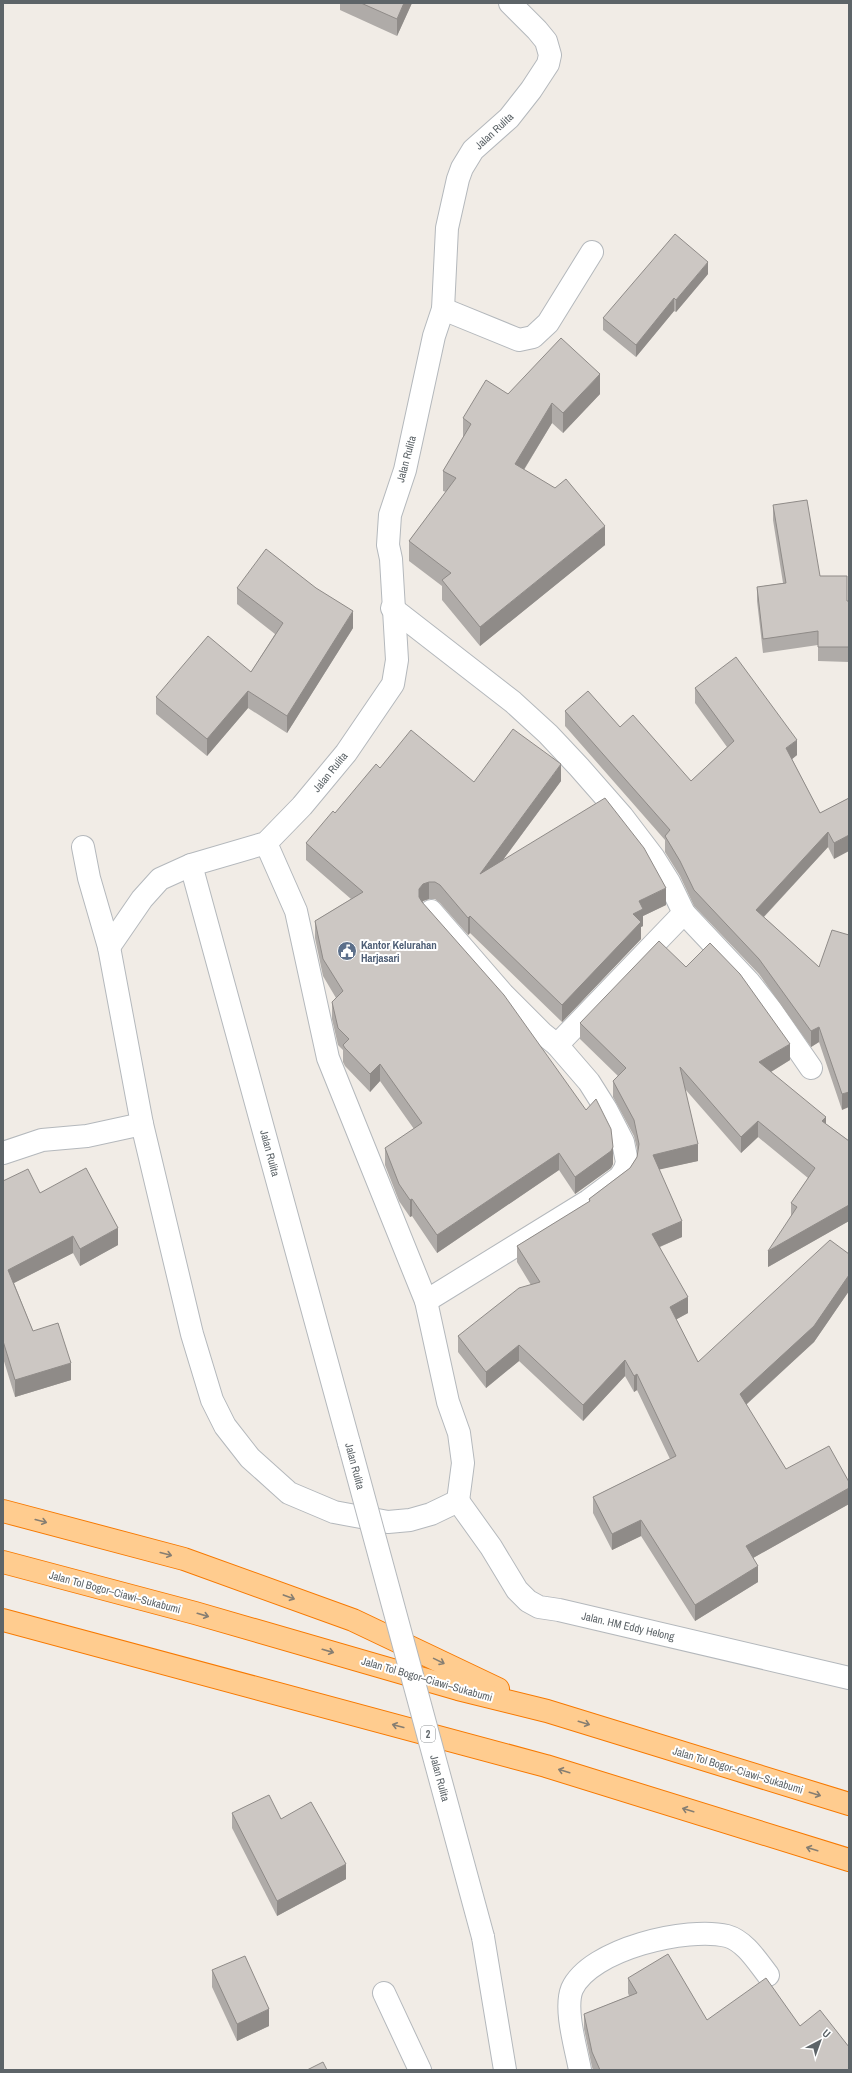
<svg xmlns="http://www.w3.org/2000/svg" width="852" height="2073" viewBox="0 0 852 2073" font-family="'Archivo Narrow',sans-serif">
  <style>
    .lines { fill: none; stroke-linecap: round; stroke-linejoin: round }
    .minor-casing { stroke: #b4b8bc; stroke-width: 24 }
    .motorway-casing { stroke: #f77900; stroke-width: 24 }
    .minor { stroke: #fff; stroke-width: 22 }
    .motorway { stroke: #ffcc8f; stroke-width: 22 }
    .minor-bridge-casing { stroke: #b4b8bc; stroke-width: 24; stroke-linecap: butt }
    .minor-bridge { stroke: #fff; stroke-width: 22 }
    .wall { fill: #afaba8 }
    .shaded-wall { fill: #8f8b88 }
    .building { fill: #ccc7c3; stroke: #8f8b88 }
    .oneway { stroke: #867e72 }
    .labels { text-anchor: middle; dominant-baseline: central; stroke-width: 4; stroke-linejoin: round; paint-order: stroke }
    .shield { fill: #fff; stroke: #8e9295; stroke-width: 1 }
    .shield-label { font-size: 10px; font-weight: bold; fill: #5d6468 }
    .street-label { font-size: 11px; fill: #5d6468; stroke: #fff }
    .service-label { font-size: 11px; font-weight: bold; fill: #4e5e75; stroke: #fff; text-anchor: start }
  </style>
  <rect width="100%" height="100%" fill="#f1ece6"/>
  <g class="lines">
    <g class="minor-casing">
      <g id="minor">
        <polyline points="443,309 519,340 533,337 548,323 592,252"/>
        <polyline points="392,608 513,702 548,734 579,767 622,816 654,858 669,882 684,913 749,982 771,1010 811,1068"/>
        <polyline points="266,843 296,911 328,1058 426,1301 448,1402 459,1433 463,1463 458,1501"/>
        <polyline points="83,847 89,878 109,947 142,1124 192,1334 212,1400 225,1426 250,1458 289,1493 334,1512 388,1522 410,1520 431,1514 458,1501"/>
        <polyline points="191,865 349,1443"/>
        <polyline points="109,947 142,899 160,879 191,865 266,843 302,806 346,753 393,684 397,660 391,559 388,545 390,515 405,470 434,336 443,309 447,228 458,179 462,168 473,150 509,118 531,90 548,64 550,55 546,41 537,30 510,3"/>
        <polyline points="557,1045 684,913"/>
        <polyline points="3,1153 42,1140 87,1136 142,1124"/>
        <polyline points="426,1301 588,1201 620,1177 625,1169 627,1162 623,1142 606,1109 589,1082 557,1045 542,1033 503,994 431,911"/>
        <polyline points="458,1501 491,1547 517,1590 528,1601 539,1607 559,1610 849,1678"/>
        <polyline points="483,1937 505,2070"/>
        <polyline points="384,1993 420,2070"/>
        <path d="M 580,2070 C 576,2048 564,2009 572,1989 C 590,1949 688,1926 727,1936 C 745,1941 757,1961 768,1975"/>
      </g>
    </g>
    <g class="motorway-casing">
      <g id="motorway">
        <polyline points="3,1511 184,1559 353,1620 498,1689"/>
        <polyline points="3,1562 195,1613 458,1689 547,1711 849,1804"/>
        <polyline points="3,1620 546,1766 849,1860"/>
      </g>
    </g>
    <use href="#minor" class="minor"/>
    <use href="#motorway" class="motorway"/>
    <g class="minor-bridge-casing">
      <polyline id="minor-bridge" points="349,1443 483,1937"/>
    </g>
    <use href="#minor-bridge" class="minor-bridge"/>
  </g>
  <g class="wall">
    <polygon points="340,3 412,3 397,36 340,10"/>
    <polygon points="708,274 676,312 674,311 636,357 603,330 603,318"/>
    <polygon points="508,394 600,394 563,433 552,423 524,470 605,545 480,646 442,600 442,586 409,561 409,541 446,492 443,491 443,471 463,438 463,418"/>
    <polygon points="773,505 820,576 847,601 849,601 849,662 818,661 818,645 763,653 757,601 757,587 783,583 773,520"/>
    <polygon points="237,588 353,628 287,733 248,708 207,756 156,714 156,697 251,672 275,634 237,604"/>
    <polygon points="695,688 797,755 792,759 820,813 849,798 834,859 828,847 764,917 819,967 849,935 842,1110 819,1042 811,1047 759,974 694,906 680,876 665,852 665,840 565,726 565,711 620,727 691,781 727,747 695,703"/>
    <polygon points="380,768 474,782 561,781 503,860 666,905 643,916 643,926 641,927 641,939 562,1022 470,933 468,935 440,903 435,899 429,899 423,901 422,903 613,1164 611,1168 575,1194 559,1170 437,1253 412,1216 410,1217 399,1201 385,1165 385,1148 414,1129 380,1081 370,1092 345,1066 343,1062 343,1050 338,1045 332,1019 332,1002 336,998 323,976 315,938 315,921 351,899 306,860 306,843 335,813"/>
    <polygon points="686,967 790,1060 771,1072 826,1124 849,1141 849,1221 768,1267 791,1217 791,1203 808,1178 758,1137 741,1153 685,1089 698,1161 659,1169 682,1237 660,1247 688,1313 676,1319 698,1362 849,1254 849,1291 814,1342 746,1405 786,1469 849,1482 849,1504 753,1558 758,1582 695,1621 641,1536 612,1550 593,1513 593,1497 670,1459 637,1390 634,1392 625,1376 583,1421 519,1361 486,1388 458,1352 458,1336 531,1285 517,1262 517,1246 589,1202 589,1199 630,1168 637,1157 638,1153 634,1136 613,1097 613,1081 618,1076 580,1039 580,1023"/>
    <polygon points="3,1181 40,1193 118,1245 80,1266 73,1253 14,1283 33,1331 71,1380 15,1397 3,1358"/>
    <polygon points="232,1813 281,1819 346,1879 277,1916 232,1828"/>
    <polygon points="212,1970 269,2026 237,2041 212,1987"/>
    <polygon points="628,1978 707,2020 800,2026 849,2070 593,2070 592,2067 584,2029 584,2014 629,1996 628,1993"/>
  </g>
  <g class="shaded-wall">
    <polygon points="404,3 412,3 397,36 397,19"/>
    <polygon points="708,262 708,274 676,312 676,300"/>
    <polygon points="674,298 674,311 636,357 636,345"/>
    <polygon points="600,374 600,394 563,433 563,413"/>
    <polygon points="552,403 552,423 515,484 515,464"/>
    <polygon points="605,526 605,545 480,646 480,627"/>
    <polygon points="353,611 353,628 287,733 287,716"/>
    <polygon points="248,691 248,708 207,756 207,739"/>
    <polygon points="797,740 797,755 786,764 786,748"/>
    <polygon points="561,764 561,781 480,891 480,874"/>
    <polygon points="828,832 828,847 756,925 756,910"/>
    <polygon points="849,835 849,851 834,859 834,843"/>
    <polygon points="429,882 429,899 423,901 419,907 419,889 423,884"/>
    <polygon points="666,888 666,905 643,916 643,926 641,927 641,939 562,1022 562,1005 633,914 639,901"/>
    <polygon points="470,916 470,933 468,935 468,918"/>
    <polygon points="819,1027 819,1042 811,1047 811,1031"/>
    <polygon points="790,1044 790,1060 759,1079 759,1062"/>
    <polygon points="380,1064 380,1081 370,1092 370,1074"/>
    <polygon points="849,1092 849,1107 842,1110 842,1094"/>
    <polygon points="826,1117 826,1133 822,1121"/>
    <polygon points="758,1121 758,1137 741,1153 741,1137"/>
    <polygon points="698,1144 698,1161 653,1171 653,1155"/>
    <polygon points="613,1147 613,1164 611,1168 575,1194 575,1177"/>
    <polygon points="559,1153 559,1170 437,1253 437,1235"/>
    <polygon points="412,1199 412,1216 410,1217 410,1200"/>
    <polygon points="849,1205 849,1221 768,1267 768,1251"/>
    <polygon points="682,1221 682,1237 652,1250 652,1234"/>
    <polygon points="118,1228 118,1245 80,1266 80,1249"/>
    <polygon points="73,1236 73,1253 8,1286 8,1270"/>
    <polygon points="849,1275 849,1291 814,1342 740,1410 740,1394"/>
    <polygon points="688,1297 688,1313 670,1323 670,1307"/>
    <polygon points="519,1345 519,1361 486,1388 486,1372"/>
    <polygon points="625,1360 625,1376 583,1421 583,1405"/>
    <polygon points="71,1363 71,1380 15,1397 15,1380"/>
    <polygon points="637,1374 637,1390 634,1392 634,1376"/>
    <polygon points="849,1488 849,1504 746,1562 746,1546"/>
    <polygon points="641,1520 641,1536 612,1550 612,1534"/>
    <polygon points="758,1566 758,1582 695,1621 695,1605"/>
    <polygon points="346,1864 346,1879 277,1916 277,1901"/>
    <polygon points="269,2009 269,2026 237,2041 237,2024"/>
  </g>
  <g class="building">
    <polygon points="361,3 404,3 397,19"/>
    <polygon points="675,234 708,262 676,300 674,298 636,345 603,318"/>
    <polygon points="561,338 600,374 563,413 552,403 515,464 555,488 566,479 605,526 480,627 442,580 451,573 409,541 456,478 443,471 471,424 463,418 486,380 508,394"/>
    <polygon points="807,500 820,576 847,576 847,601 849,601 849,647 818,647 818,631 763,639 757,587 786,583 773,505"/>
    <polygon points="266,549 316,588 353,611 287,716 248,691 207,739 156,697 208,636 251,672 283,623 237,588"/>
    <polygon points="736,657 797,740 786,748 820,813 849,798 849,835 834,843 828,832 756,910 819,967 832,930 849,935 849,1092 842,1094 819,1027 811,1031 759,959 694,890 680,861 665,836 670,830 565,711 588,691 620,727 633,715 691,781 734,741 695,688"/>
    <polygon points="513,729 561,764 480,874 605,798 644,848 666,888 639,901 643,909 633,914 641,922 562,1005 470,916 468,918 440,885 435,882 429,882 423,884 419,889 419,897 422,902 504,995 586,1110 596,1099 611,1129 613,1147 611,1151 575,1177 559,1153 437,1235 412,1199 410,1200 399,1184 385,1148 422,1123 380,1064 370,1074 345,1048 343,1045 349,1039 338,1028 332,1002 343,991 323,959 315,921 363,892 306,843 333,811 335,813 376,764 380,768 411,730 474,782"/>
    <polygon points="659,941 686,967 710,943 740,974 790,1044 759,1062 826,1117 822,1121 849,1141 849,1205 768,1251 797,1207 791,1203 815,1168 758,1121 741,1137 680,1067 698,1144 653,1155 682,1221 652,1234 688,1297 670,1307 698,1362 830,1240 849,1254 849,1275 814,1326 740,1394 786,1469 829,1446 849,1482 849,1488 746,1546 758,1566 695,1605 641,1520 612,1534 593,1497 676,1456 637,1374 634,1376 625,1360 583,1405 519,1345 486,1372 458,1336 519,1288 540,1282 517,1246 590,1201 589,1199 630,1168 637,1157 639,1144 634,1120 613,1081 626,1068 580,1023"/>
    <polygon points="86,1168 118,1228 80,1249 73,1236 8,1270 33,1331 58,1323 71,1363 15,1380 3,1341 3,1181 28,1169 40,1193"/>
    <polygon points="269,1795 281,1819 311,1802 346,1864 277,1901 232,1813"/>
    <polygon points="668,1954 707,2020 766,1978 800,2026 820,2010 849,2047 849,2070 600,2070 592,2052 584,2014 637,1993 628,1978"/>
    <polygon points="245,1956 269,2009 237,2024 212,1970"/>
    <polygon points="323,2062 327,2070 307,2070"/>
  </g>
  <defs><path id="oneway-shaft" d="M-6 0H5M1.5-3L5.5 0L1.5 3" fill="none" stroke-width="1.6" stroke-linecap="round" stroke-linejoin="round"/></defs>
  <g class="oneway">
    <use href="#oneway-shaft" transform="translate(41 1521) rotate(15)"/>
    <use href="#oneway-shaft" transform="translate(166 1554) rotate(15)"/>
    <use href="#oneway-shaft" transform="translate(289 1597) rotate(20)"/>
    <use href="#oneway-shaft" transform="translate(203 1615) rotate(16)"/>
    <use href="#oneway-shaft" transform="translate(328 1651) rotate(16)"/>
    <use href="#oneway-shaft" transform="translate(439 1661) rotate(26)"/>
    <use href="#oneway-shaft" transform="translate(584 1723) rotate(17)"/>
    <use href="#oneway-shaft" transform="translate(398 1726) rotate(-165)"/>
    <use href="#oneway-shaft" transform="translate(564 1771) rotate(-163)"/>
    <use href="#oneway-shaft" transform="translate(815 1794) rotate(17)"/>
    <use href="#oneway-shaft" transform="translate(688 1810) rotate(-163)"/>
    <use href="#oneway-shaft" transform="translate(812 1849) rotate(-163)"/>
  </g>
  <defs>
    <g id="civic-disc" transform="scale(1)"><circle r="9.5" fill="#5c6f8a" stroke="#fff"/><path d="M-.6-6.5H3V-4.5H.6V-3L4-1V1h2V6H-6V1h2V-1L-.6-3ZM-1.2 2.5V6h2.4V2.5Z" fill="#fff"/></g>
  </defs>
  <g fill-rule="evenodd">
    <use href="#civic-disc" x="347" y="951"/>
  </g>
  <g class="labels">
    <rect class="shield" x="421" y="1726" width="14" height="16" rx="3"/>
    <g class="shield-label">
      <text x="428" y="1734">2</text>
    </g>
    <g class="street-label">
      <text transform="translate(494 131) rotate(-43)">Jalan Rulita</text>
      <text transform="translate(406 459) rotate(-75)">Jalan Rulita</text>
      <text transform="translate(330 772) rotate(-51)">Jalan Rulita</text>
      <text transform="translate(270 1153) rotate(75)">Jalan Rulita</text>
      <text transform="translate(355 1466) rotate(75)">Jalan Rulita</text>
      <text transform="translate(115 1592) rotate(15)">Jalan Tol Bogor–Ciawi–Sukabumi</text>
      <text transform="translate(628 1626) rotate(13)">Jalan. HM Eddy Helong</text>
      <text transform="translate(427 1679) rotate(16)">Jalan Tol Bogor–Ciawi–Sukabumi</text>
      <text transform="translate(738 1770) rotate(17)">Jalan Tol Bogor–Ciawi–Sukabumi</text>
      <text transform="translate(440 1778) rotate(75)">Jalan Rulita</text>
    </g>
    <g class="service-label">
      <text x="361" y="945">Kantor Kelurahan<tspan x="361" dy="13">Harjasari</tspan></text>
    </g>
  </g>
  <rect width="852" height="2073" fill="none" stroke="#5d6468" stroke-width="8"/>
  <g transform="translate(820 2041) rotate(41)" stroke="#ffffff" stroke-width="3" paint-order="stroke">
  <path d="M0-3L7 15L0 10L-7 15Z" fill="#5d6468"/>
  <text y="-6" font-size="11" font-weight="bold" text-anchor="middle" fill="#5d6468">U</text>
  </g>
</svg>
